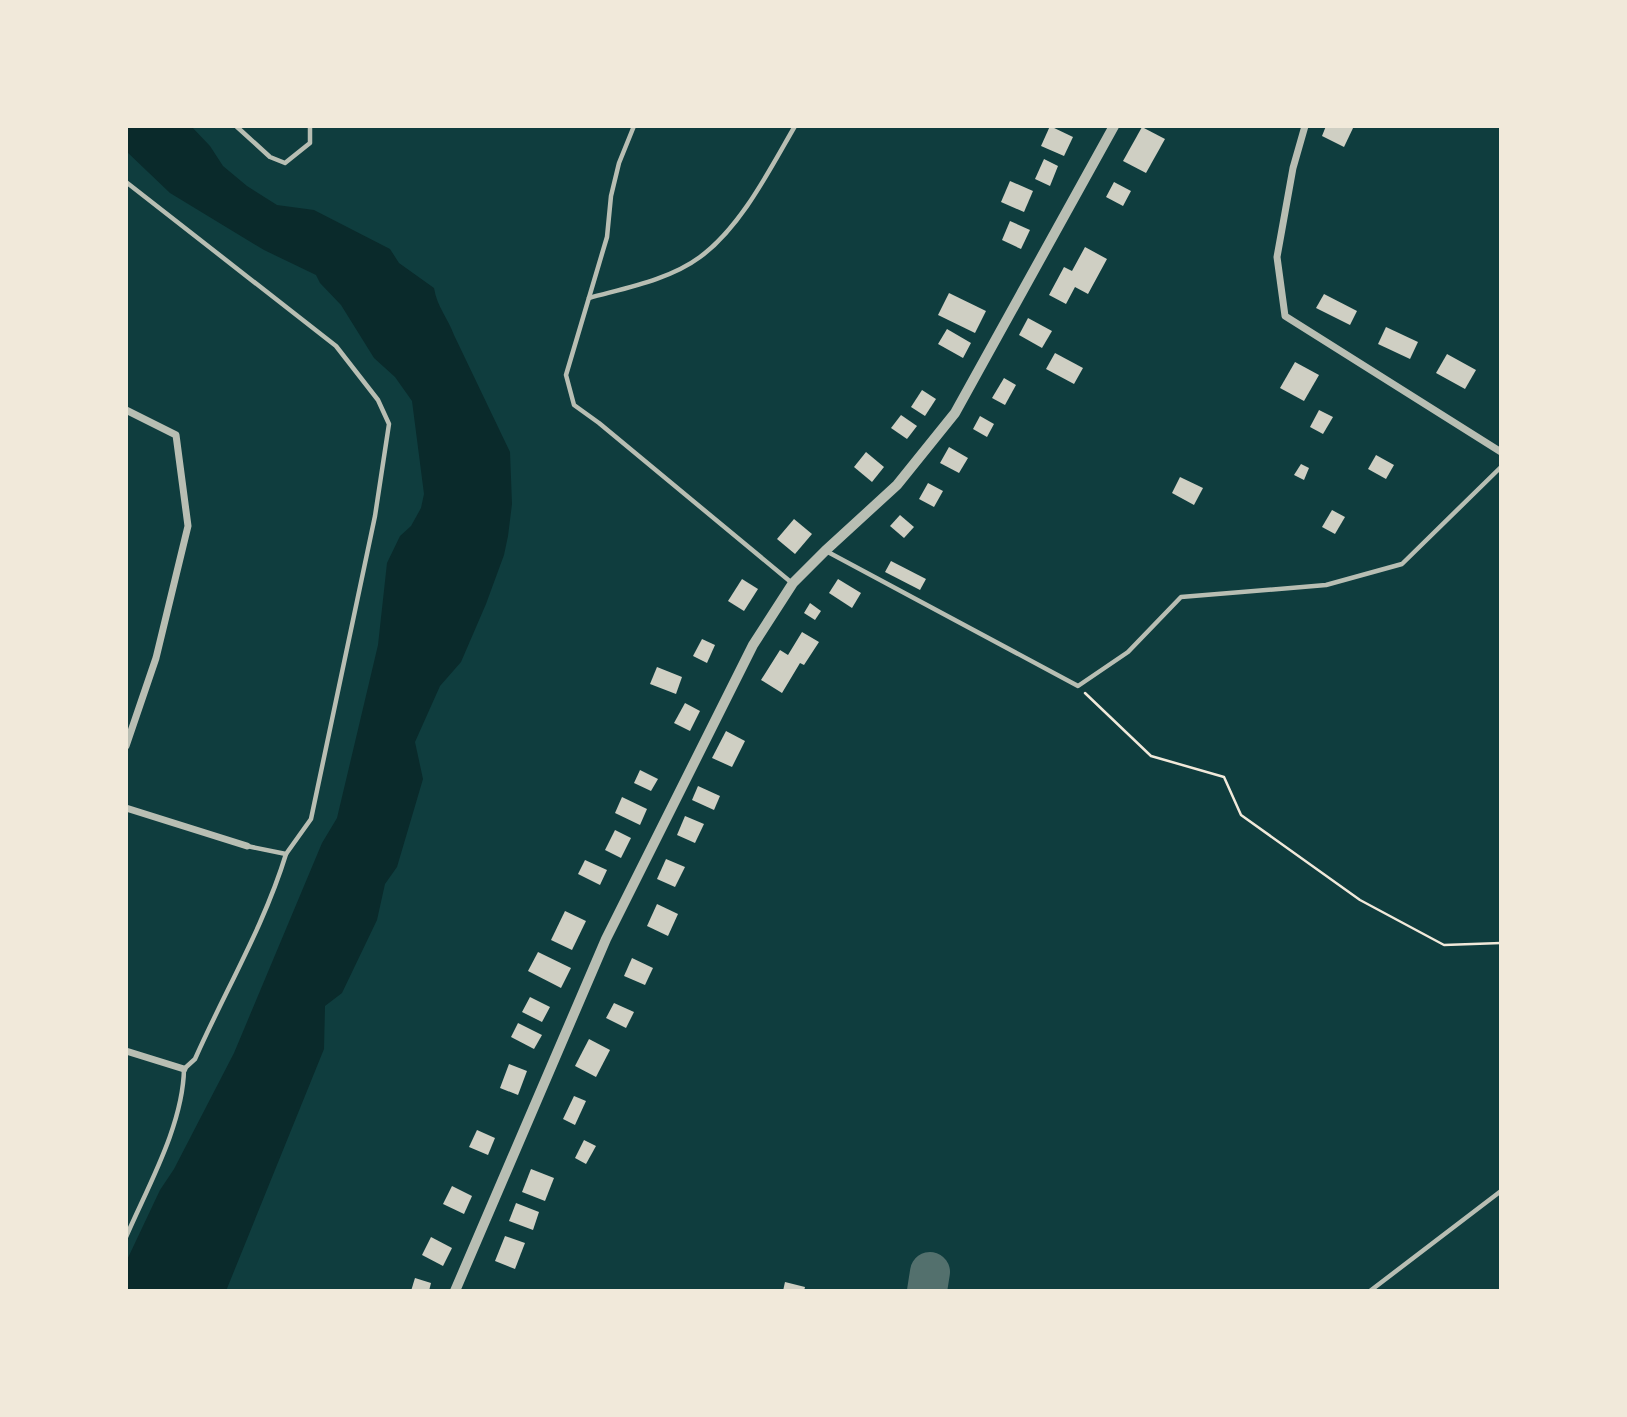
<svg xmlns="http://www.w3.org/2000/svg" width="1627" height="1417" viewBox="0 0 1627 1417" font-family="'Noto Serif',serif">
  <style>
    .water { fill: #0a2a2b }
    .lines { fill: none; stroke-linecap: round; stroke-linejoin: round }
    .taxiway { stroke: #53706d; stroke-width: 40 }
    .building { fill: #cfcfc3 }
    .path { stroke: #f1e9da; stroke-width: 2.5 }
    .service { stroke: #b8beb3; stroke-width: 4.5 }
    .minor { stroke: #b8beb3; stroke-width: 7 }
    .tertiary { stroke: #b8beb3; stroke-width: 10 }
  </style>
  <rect width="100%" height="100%" fill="#0f3d3e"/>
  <path class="water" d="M 126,126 L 191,126 L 210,146 L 223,166 L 247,186 L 277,205 L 314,210 L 390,249 L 399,263 L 434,288 C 437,307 448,318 454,335 L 510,452 L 512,504 L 508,536 L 504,555 L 486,604 L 461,662 L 440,686 L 415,742 L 423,779 L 397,867 L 385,884 L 377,920 L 342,993 L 325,1006 L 324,1049 L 226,1291 L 126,1291 L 126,1262 L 160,1190 L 174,1169 L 234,1053 L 322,843 L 337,818 L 378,645 L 387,563 L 400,536 L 411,526 L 421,508 L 424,494 L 412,401 L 395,377 L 374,358 L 341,305 L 320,283 L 316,275 L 264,250 L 170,193 L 126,151 Z"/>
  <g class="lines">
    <polyline class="taxiway" points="927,1291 930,1272"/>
  </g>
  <g class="building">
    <polygon points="1050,126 1073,137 1064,156 1041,146"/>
    <polygon points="1326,126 1354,126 1344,147 1322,136"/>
    <polygon points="1142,127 1165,139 1146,173 1123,161"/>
    <polygon points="1044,159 1058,166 1050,186 1035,179"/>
    <polygon points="1010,181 1033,191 1024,212 1001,202"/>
    <polygon points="1114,182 1131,191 1123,206 1106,197"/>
    <polygon points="1010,221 1030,230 1021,249 1002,240"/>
    <polygon points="1085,247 1107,259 1088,294 1075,287 1066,304 1049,295 1064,267 1072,271"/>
    <polygon points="949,293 986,311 975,333 938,315"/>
    <polygon points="1324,294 1357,311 1350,325 1316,308"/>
    <polygon points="1028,318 1052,331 1042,348 1019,335"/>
    <polygon points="1386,327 1418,342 1410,359 1378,344"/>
    <polygon points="947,329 971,343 963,358 938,344"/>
    <polygon points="1055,353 1083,368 1074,384 1046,369"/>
    <polygon points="1447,354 1476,370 1465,389 1436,373"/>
    <polygon points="1295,362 1319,375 1304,401 1280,388"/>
    <polygon points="1004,378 1016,385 1005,405 992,398"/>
    <polygon points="922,390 936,399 925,416 911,407"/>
    <polygon points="1319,410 1333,417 1323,434 1310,427"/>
    <polygon points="901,415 917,426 907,439 891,428"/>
    <polygon points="980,416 994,424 987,437 973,429"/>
    <polygon points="949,447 968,458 959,473 940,463"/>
    <polygon points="866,452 884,467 872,482 854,467"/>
    <polygon points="1376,455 1394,465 1386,479 1368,469"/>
    <polygon points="1301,464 1309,468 1304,480 1294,475"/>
    <polygon points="1180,477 1203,488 1194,505 1172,493"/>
    <polygon points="928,483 943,491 934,507 919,499"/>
    <polygon points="1332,510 1345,517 1335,534 1322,527"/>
    <polygon points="900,515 914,527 904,538 890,526"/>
    <polygon points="794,519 812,534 795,554 777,539"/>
    <polygon points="891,561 926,579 920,590 885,572"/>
    <polygon points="742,579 758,589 744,611 728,601"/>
    <polygon points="838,579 861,593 852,608 829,593"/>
    <polygon points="810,603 821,611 815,620 804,613"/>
    <polygon points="802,632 819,642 804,665 800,663 782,693 761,680 780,650 788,655"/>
    <polygon points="702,639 715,645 707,663 693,656"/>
    <polygon points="657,667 682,677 676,694 650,684"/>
    <polygon points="685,703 700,711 690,731 674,723"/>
    <polygon points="726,731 745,741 732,767 712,758"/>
    <polygon points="640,770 658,779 651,791 634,783"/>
    <polygon points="698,786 720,796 714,810 692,800"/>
    <polygon points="622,797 647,809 640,825 615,813"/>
    <polygon points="685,816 704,824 695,843 677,835"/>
    <polygon points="615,830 631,838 621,858 605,850"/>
    <polygon points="666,859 685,867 675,887 657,879"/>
    <polygon points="585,860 607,870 600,885 578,874"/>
    <polygon points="657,904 678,914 668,936 647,926"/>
    <polygon points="565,911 586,921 572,950 551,940"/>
    <polygon points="538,952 571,968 561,988 528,971"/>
    <polygon points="632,958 653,968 645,985 624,976"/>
    <polygon points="530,997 550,1007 542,1022 522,1012"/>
    <polygon points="614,1003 634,1012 626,1028 606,1018"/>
    <polygon points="518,1023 542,1035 534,1049 511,1037"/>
    <polygon points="589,1039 610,1050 596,1077 575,1066"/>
    <polygon points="509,1064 527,1071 518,1095 500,1088"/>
    <polygon points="574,1096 586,1101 575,1125 563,1119"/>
    <polygon points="477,1130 495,1138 488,1155 469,1147"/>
    <polygon points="584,1140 596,1146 586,1164 575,1158"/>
    <polygon points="531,1169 554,1178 545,1201 522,1192"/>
    <polygon points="452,1186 472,1196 464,1214 443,1204"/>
    <polygon points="516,1203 539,1212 533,1230 509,1221"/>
    <polygon points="505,1236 525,1243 515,1269 495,1261"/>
    <polygon points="431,1237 452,1248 443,1266 422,1255"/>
    <polygon points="415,1278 431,1283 429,1291 411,1291"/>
    <polygon points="785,1282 805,1287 804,1291 783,1291"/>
  </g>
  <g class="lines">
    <polyline class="path" points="1085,693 1151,756 1224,777 1241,815 1360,900 1444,945 1501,943"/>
    <g class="service">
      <polyline points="236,126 270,157 285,163 310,143 310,126"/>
      <polyline points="634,126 619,163 611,196 607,237 566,375 574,405 599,423 792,583"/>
      <polyline points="126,182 336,346 378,400 389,424 375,516 311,819 286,854 247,846"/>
      <path d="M 589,298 C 625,288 669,280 700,257 C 741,227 770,169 795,126"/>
      <polyline points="826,551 1078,686 1128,652 1181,597 1326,585 1402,564 1501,467"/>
      <path d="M 126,1237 C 148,1186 183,1125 184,1069 L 195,1059 C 225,991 264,926 286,854"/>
      <polyline points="1370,1291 1501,1191"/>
    </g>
    <g class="minor">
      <polyline points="1305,126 1293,168 1277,257 1285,316 1501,452"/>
      <polyline points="126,410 176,435 188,526 156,658 126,746"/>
      <polyline points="126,808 247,846"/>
      <polyline points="126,1051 184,1069"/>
    </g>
    <polyline class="tertiary" points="455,1291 606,939 753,645 793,583 825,551 897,485 955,413 1114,126"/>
  </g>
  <rect width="1627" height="1417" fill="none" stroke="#f1e9da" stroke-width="256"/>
</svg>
